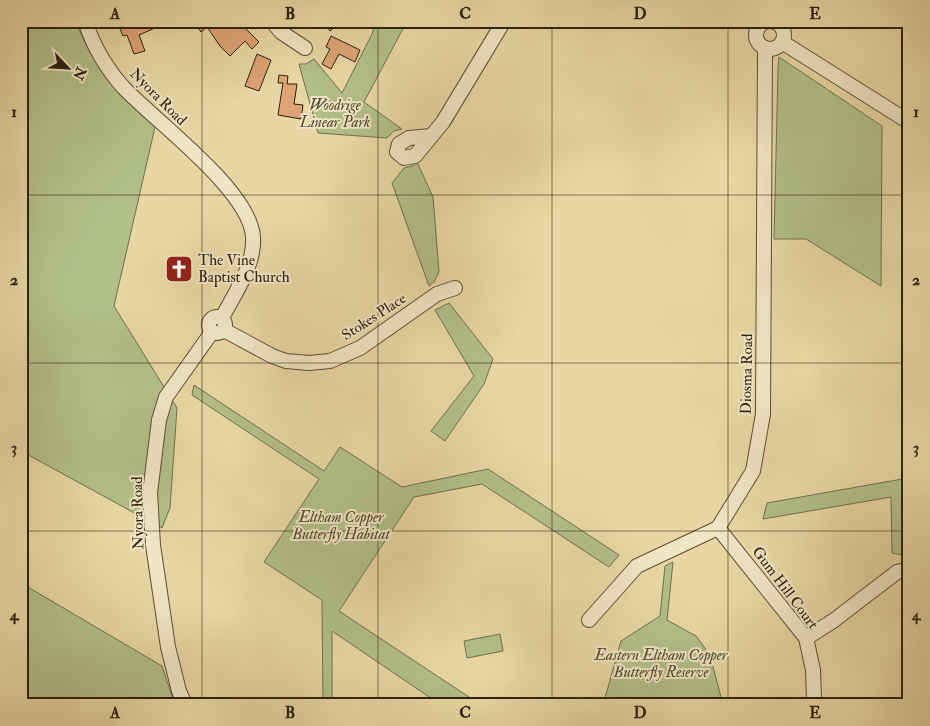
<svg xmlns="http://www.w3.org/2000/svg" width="930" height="726" viewBox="0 0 930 726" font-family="'IM FELL Double Pica',serif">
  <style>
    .green { fill: #b2bf89; stroke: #70704c }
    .building { fill: #dea475; stroke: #2d2110 }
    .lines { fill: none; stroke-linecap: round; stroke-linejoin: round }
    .minor-casing { stroke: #5c4e35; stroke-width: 16 }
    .minor { stroke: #f0e5c4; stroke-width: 14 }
    .grid { fill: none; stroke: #2d2110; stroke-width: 1; stroke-opacity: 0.55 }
    .labels { text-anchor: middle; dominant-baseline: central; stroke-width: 4; stroke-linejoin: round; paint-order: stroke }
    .street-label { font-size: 15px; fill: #2d2110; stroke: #f0e5c4 }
    .park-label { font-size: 15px; font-style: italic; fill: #4e482e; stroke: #f0e5c4 }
    .poi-label { font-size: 15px; fill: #2d2110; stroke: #f0e5c4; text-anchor: start }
    .neatline { fill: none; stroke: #2d2110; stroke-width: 2 }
    .grid-label { font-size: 16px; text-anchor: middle; font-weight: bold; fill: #2d2110 }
  </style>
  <rect width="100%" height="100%" fill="#e8d7a4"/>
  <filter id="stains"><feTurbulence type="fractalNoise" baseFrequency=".004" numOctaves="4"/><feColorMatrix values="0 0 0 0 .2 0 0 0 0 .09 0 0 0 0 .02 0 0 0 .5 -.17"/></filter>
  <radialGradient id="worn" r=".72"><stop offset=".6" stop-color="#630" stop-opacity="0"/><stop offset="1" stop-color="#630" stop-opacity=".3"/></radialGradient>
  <g class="green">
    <path d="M 21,21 L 76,21 C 92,67 121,94 155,127 L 114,306 L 177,408 L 170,508 L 162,528 L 21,451 Z"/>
    <polygon points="376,21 407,21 364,102 402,129 394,131 387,138 318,133 299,64 306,64 314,59 342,93 372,34"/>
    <polygon points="779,57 882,126 881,286 806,239 774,239 778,69"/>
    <polygon points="417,162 433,197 439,272 434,282 429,286 392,183 404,168 412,166"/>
    <polygon points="449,303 493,359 484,384 445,441 431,431 474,376 435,310"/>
    <polygon points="194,385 324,471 340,447 402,487 488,469 619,555 609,567 482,484 414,497 339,611 481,705 441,705 332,631 332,705 323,705 322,600 264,562 319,479 192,395"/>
    <polygon points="909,476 909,530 902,555 892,553 891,497 763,519 767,503 908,478"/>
    <polygon points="673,562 667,620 696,636 710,655 723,705 603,705 621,641 660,616 665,566"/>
    <polygon points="21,583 162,666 175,705 21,705"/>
    <polygon points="500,634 503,651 467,658 464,641"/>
  </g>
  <g class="building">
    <polygon points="138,21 152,21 155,28 139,35 145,51 134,54 127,35 123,36 120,29"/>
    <polygon points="194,21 230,21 236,29 241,24 259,42 252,49 245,41 230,56 220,46 207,27 201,32"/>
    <polygon points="323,21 342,21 330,31"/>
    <polygon points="331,36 360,50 355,62 339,54 331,69 322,64 330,49 326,47"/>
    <polygon points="257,54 271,60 259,91 245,86"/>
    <polygon points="279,75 288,76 287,84 297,84 294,104 303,105 301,119 278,115 283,83 278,83"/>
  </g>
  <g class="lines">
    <g class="minor-casing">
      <g id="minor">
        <path d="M 85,21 C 93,45 106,68 123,87 C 156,122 250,190 253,237 C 255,266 234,294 222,318"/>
        <polyline points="272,21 281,32 305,48"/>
        <circle cx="770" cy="35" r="14"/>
        <polyline points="782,42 909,122"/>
        <polyline points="431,136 409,138 399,144 397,152 404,158 415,156 443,122 504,21"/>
        <circle cx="217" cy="325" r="8"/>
        <polyline points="224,330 272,356 286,361 309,363 330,361 360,348 437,294 455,288"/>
        <polyline points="718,528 806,638 813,670 814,699 813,705"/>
        <polyline points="589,620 637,566 718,528 753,471 763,414 765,48"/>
        <polyline points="806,638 833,621 897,572 909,569"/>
        <polyline points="185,705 179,691 168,647 153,545 150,493 159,420 166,397 212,332"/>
      </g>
    </g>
    <use href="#minor" class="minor"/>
  </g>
  <path class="grid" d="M 202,21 L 202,705M 378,21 L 378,705M 552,21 L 552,705M 728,21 L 728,705M 21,195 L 909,195M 21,363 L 909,363M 21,531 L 909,531"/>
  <defs>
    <g id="church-square" transform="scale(1.4375)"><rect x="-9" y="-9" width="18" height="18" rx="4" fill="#8f2418" stroke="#f0e5c4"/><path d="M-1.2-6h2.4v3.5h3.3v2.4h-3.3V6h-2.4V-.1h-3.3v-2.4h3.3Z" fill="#fff"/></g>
  </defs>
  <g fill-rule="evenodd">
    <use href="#church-square" x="179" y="269"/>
  </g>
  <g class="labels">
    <g class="street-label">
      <text transform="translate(158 97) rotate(45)">Nyora Road</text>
      <text transform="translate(374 317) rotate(-33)">Stokes Place</text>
      <text transform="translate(747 374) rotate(-89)">Diosma Road</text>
      <text transform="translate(138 513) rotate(-91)">Nyora Road</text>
      <text transform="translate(785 588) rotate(53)">Gum Hill Court</text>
    </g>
    <g class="park-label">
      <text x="335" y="105">Woodrige<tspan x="335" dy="17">Linear Park</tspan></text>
      <text x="341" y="517">Eltham Copper<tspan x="341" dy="17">Butterfly Habitat</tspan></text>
      <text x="661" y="655">Eastern Eltham Copper<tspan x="661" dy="17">Butterfly Reserve</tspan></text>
    </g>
    <g class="poi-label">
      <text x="198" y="260">The Vine<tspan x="198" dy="17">Baptist Church</tspan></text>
    </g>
  </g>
  <rect width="930" height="726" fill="none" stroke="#e8d7a4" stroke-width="55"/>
  <g transform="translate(68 68) rotate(115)" stroke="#f0e5c4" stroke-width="4" paint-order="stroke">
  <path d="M0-4L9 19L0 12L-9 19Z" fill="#2d2110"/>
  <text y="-8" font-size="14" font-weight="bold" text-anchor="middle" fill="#2d2110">N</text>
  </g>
  <rect x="28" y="28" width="874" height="670" class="neatline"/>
  <g class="grid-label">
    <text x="115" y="19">A</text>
    <text x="290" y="19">B</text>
    <text x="465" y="19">C</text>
    <text x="640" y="19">D</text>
    <text x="815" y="19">E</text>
    <text x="14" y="117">1</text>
    <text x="916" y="117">1</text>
    <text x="14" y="285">2</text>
    <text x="916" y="285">2</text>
    <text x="14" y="453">3</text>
    <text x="916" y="453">3</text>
    <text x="14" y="620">4</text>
    <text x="916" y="620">4</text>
    <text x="115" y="718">A</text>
    <text x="290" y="718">B</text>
    <text x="465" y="718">C</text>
    <text x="640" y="718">D</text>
    <text x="815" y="718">E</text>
  </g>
  <rect width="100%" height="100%" filter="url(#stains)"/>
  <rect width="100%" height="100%" fill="url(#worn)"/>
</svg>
